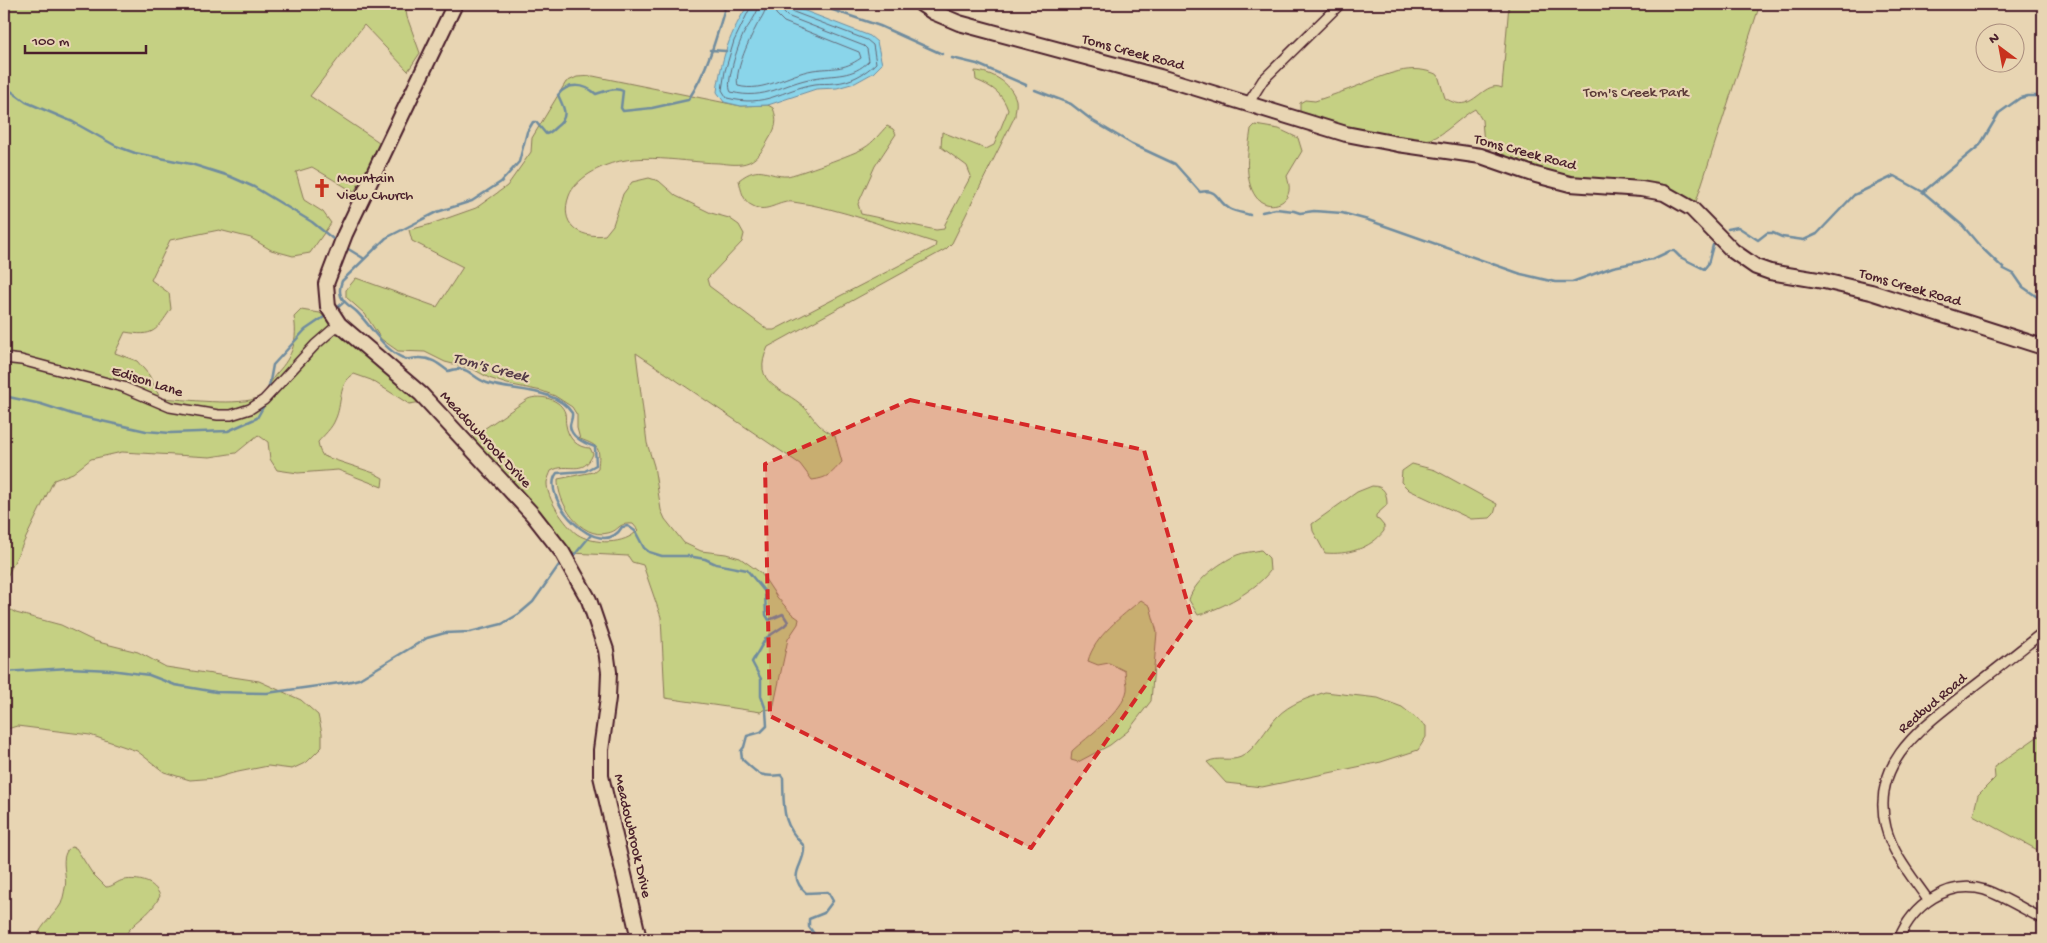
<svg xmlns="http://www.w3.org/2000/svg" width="2047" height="943" viewBox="0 0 2047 943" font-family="'Gochi Hand',sans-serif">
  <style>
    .green { fill: #c5d083; stroke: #887857 }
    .water { fill: #8ad5ea; stroke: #708c9e }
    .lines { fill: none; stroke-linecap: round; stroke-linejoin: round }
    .shore { stroke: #646877; stroke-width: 1 }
    .stream { stroke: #708c9e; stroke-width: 2.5 }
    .street-casing { stroke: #4a1f2b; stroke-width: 12 }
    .secondary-casing { stroke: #4a1f2b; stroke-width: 18 }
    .street { stroke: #e8d5b3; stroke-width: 9 }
    .secondary { stroke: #e8d5b3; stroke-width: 14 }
    .marked { fill: #d62828; fill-opacity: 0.2; stroke: #d62828; stroke-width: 4; stroke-dasharray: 10 6; stroke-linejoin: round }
    .labels { text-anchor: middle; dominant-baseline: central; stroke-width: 4.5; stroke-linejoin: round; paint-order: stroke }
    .street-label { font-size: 15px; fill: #4a1f2b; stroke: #e8d5b3 }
    .park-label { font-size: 15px; fill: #5c3a38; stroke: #e8d5b3 }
    .poi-label { font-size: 15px; fill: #4a1f2b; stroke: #e8d5b3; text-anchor: start }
    .water-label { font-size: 16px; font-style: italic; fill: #543a48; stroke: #e8d5b3 }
  </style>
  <rect width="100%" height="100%" fill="#e8d5b3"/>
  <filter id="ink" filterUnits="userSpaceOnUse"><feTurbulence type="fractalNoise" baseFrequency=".02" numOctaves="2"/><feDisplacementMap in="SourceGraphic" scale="10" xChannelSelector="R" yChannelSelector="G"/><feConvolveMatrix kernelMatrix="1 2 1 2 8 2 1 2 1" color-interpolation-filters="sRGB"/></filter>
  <g filter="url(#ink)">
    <g class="green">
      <path d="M 4,4 L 405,4 L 407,17 L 420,53 L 408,71 L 364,25 L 310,96 L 382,144 L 354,192 L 312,167 L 296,172 L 304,200 L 323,212 L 331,223 L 310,253 L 293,256 L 271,250 L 251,238 L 219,230 L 170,240 L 151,280 L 169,293 L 171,309 C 156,331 154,337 125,332 L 115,353 L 137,361 L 149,375 L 160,398 C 183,399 241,407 259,397 C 267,393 271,379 277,373 C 293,356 298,339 294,317 L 301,310 L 320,313 L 422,402 L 409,404 L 371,380 L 354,374 C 337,384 343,404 335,420 C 332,428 324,435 318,442 L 320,451 L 323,456 L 374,473 L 383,478 L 382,487 L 338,470 L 298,473 L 277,470 L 270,459 L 268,442 L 258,435 L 236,453 L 210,457 L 122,452 L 91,459 L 73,473 L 54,480 L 4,583 Z"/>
      <path d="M 1509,4 L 1760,4 L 1695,205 C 1659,173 1611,186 1567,178 C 1543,173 1520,162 1497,154 L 1498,149 L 1488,148 L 1484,144 L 1482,120 L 1475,109 C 1463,115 1443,136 1431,139 C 1403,145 1325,127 1300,112 L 1300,103 L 1305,100 L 1315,101 C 1330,96 1345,91 1360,85 C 1386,75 1411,62 1438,75 L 1445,98 C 1448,100 1452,102 1456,103 C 1475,108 1485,80 1502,88 Z"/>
      <path d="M 975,71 C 992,72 1011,83 1016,100 C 1017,105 1015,111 1015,116 L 952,243 L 946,249 L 768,347 C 750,385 783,387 804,407 C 810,413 814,420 819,425 C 824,430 830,433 835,436 L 842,462 C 831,474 828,478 812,480 L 800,464 L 636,353 L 647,443 L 654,466 L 661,510 L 665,519 L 684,543 L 701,551 L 726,554 L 740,558 L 761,573 L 777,597 L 792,614 L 799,619 L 798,624 L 788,639 L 773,709 L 763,710 L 761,712 L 665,698 L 661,617 L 643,565 L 632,562 L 628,556 L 572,553 L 544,519 L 469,439 L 528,399 C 540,394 561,399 565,413 C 566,417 565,422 566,425 C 568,438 577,448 590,448 L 593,454 C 583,478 568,461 551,471 C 550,474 548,478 547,482 C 546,498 565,525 577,534 C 594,545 625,545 638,530 L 633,524 C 616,523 621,530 608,533 C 580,540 557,502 558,479 L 593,472 L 598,468 C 600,448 600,446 580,439 L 577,428 L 577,415 L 572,407 L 555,396 L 542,391 L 507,384 L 489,378 L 473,369 L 445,362 L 425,352 L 398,351 L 381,339 L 365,314 L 346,297 L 346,290 L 356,278 L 437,307 L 463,267 L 412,241 L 409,230 L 428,225 L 476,208 L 507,186 L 531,152 L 532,138 L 566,82 L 577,77 L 593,76 L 741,106 L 768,105 L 773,108 C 778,121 776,128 769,139 C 764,148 759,157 749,162 C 740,166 728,164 719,163 C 675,162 628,148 589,174 C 581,179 572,187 569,196 C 559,223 578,239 605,235 L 613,225 L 623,194 L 632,182 L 649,178 L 659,181 L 676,196 L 711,213 L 729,218 L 739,225 L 744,234 L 742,242 L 707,279 L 709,286 L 768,330 L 774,330 L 935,247 L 936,243 C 890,229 842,208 793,202 C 779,200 767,214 753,206 C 743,202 741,190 739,180 C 760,163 768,177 787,176 C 796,175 857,153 864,148 C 873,143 880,133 887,126 L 893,129 L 896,134 L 875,166 L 858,204 L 861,214 L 936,230 L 944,229 L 945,224 L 971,176 L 967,166 L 941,147 L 942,132 L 986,149 L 994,145 L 1008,110 C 1002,93 993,87 976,80 Z"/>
      <path d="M 1255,125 L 1279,129 L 1298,138 L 1302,151 L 1287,176 C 1288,181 1290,186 1289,191 C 1286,207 1265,209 1256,197 C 1243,179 1248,150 1251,129 Z"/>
      <polygon points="1412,464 1435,470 1497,504 1494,514 1490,518 1471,519 1409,490 1401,482 1402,471"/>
      <path d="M 1372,486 C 1385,486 1387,494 1387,505 L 1376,515 L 1376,519 L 1379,520 L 1384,526 L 1384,531 C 1370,549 1347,555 1325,553 L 1313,531 L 1312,524 L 1357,492 Z"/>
      <path d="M 1261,550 L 1269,558 L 1270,571 C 1256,590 1221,609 1198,615 L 1189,600 C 1194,581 1219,563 1237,555 C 1244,552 1253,552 1261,550 Z"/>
      <path d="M 1141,600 L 1150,606 L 1157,632 L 1151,701 L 1128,731 L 1110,745 L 1078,762 L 1071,760 L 1072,751 C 1087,737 1123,712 1127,690 C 1128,685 1125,677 1125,671 L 1109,663 L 1098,665 L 1088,661 C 1094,637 1122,616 1141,600 Z"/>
      <polygon points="4,606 16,613 61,625 94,641 138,652 166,667 259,681 301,700 318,715 322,733 322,747 307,762 292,769 268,766 233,773 216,778 190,780 164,772 137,751 90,735 17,726 4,730"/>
      <path d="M 1325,692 L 1378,698 L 1402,707 L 1426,726 L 1426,737 L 1418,750 L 1381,762 L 1262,787 L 1226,783 L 1207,762 C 1218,756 1230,762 1241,757 C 1256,749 1266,728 1277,717 C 1290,703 1309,698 1325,692 Z"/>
      <polygon points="2040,735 2043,739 2043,853 1973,815 1978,795 1995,778 1994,767"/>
      <path d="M 71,847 L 76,848 L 92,873 L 106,887 C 113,887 117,881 124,880 C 138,878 155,881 160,896 C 149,918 133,920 123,939 L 36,939 C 42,923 54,916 61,904 C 63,899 64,893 65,888 C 68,875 58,856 71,847 Z"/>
    </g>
    <path class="water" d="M 749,4 L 787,4 L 870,36 L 877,42 L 882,64 L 873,73 L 855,83 L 837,88 L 816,89 L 768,105 L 741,106 L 724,102 L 717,92 C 721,60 730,31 749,4 Z"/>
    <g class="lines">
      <g class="shore">
        <path d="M 752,4 L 734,41 L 725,71 L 722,90 L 727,98 C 767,108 780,90 815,84 C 821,83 828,84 835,83 C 850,82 865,74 876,63 L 873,45 L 867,40 L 791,11 L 787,4"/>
        <path d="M 759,4 C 758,15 748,25 743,35 C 738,46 725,83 731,92 C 766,101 783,83 814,78 C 835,74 852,78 869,61 L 867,49 L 864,46 L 787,16 L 782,11 L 781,4"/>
        <path d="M 766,4 C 766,14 759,20 755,29 C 748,42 734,73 738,86 C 764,93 788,74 813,70 C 834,67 842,71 861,58 L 859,52 L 784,22 L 776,14 L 773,4"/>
      </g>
      <g class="stream">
        <path d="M 726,4 C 717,36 707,72 688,100 L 652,108 L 623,111 L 621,108 L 623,91 C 615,87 605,91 596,94 C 585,84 568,82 558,95 C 564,108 570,117 556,127 C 553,130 550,133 546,134 L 536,122 L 533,122 L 527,132 L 519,162 L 501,182 L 472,201 L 437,212 L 386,238 L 342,281 C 340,286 339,291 341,296 C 344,304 352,307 357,312 C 372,327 383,349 403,358 C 408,361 412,358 418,358 C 431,357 439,364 448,371 C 469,364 470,377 487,383 C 513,392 555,387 572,413 C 573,418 570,422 570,426 C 571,438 586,444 595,447 L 596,465 L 585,471 L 557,473 C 538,497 600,564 622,527 L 628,526 L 635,531 L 644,548 L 649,552 L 662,556 L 688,556 L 705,559 L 716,564 L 747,570 L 765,592 L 766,615 L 769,620 L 783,614 L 788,622 L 784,626 L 766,638 L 752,662 L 761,679 L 761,696 L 766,710 L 767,726 L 761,732 L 747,736 L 744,747 L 741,751 L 742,759 C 757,773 759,778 781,775 L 783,778 C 784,809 781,823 804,846 C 806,866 785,873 806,893 L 828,892 L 833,901 L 824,913 L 809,919 L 809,927 L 818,939"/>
        <polyline points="815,4 880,26 942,54"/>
        <polyline points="710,50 726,51"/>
        <polyline points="952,58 977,64 1026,85"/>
        <polyline points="4,86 26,102 73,122 116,146 135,153 191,164 229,176 254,187 312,222 338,243"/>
        <path d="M 1035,90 L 1071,104 L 1093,121 L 1132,144 L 1175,164 L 1200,192 C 1219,188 1216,201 1230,209 C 1236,212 1244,213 1250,215"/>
        <polyline points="1923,192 1980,145 1999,113 2020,98 2028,96 2043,96"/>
        <polyline points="1262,212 1276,209 1294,211 1300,213 1314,211 1342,213 1368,220 1521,274 1555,282 1572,282 1613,267 1653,259 1670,251 1674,251 1680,257 1704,269 1708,264 1713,245"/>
        <polyline points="1728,229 1738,227 1758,240 1767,233 1773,233 1782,237 1804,240 1817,234 1854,195 1894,176 1923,192 1963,226 1979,245 2004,269 2014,274 2023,287 2043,301"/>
        <polyline points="345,247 363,258"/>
        <polyline points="336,309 344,302"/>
        <polyline points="268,392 273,365 305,330 327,315"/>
        <polyline points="4,396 41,404 75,415 146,431 170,433 228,431 257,418 266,402"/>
        <polyline points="569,558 576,553 591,535"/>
        <polyline points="4,672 69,668 110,670 149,675 175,685 216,692 267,693 347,682 359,679 427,638 445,633 470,632 502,624 519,614 533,602 559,565 562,562"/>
      </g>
      <g class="street-casing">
        <g id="street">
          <polyline points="1248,104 1263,80 1340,4"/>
          <polyline points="4,358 21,360 123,387 170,407 218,415 231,415 250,409 264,400 315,345 339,324"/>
          <path d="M 1928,900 C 1913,878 1893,855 1886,828 C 1869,762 1924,726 1968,691 C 1993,672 2018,652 2043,632"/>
          <path d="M 1899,939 C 1912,906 1948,879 1985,890 C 2003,896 2025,910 2043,919"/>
        </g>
      </g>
      <g class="secondary-casing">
        <g id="secondary">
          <polyline points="455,4 345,234 326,284 328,307 339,324 421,394 533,515 562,552 589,600 606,650 609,672 608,698 601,750 601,776 639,939"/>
          <polyline points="921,4 933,12 959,23 1160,77 1346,134 1398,144 1481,156 1536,175 1570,184 1641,189 1664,193 1692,209 1733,251 1756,267 1770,272 1824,281 1871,292 2043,347"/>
        </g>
      </g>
      <use href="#street" class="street"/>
      <use href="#secondary" class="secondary"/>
    </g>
  </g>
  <path class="marked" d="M 910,400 L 1144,450 L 1192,619 L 1031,848 L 770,716 L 765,464 Z"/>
  <defs>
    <g id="church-bare" transform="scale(1.5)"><path d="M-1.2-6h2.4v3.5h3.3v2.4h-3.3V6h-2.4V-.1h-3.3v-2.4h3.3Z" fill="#c8321e" stroke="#e8d5b3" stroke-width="2.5" paint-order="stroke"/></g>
  </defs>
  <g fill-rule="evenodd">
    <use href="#church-bare" x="322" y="188"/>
  </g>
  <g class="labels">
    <g class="street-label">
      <text transform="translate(1133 53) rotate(15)">Toms Creek Road</text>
      <text transform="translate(1525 153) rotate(15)">Toms Creek Road</text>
      <text transform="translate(1910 288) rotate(16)">Toms Creek Road</text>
      <text transform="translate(147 382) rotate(18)">Edison Lane</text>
      <text transform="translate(485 440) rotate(47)">Meadowbrook Drive</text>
      <text transform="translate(1933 704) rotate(-40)">Redbud Road</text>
      <text transform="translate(632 836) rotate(77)">Meadowbrook Drive</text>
    </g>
    <g class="park-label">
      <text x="1636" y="93">Tom's Creek Park</text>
    </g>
    <g class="poi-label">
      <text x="337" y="179">Mountain<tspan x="337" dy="17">View Church</tspan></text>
    </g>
    <g class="water-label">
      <text transform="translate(490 369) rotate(15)">Tom's Creek</text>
    </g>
  </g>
  <rect width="2047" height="943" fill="none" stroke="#e8d5b3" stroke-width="20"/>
  <rect x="10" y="10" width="2027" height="923" fill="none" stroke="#4a1f2b" stroke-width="2" filter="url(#ink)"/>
  <g transform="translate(2000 48) rotate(328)"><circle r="24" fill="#e8d5b3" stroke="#a98c7d"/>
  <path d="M0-4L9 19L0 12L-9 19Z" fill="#c8321e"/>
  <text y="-8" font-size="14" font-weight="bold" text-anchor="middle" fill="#4a1f2b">N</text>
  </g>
  <path d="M25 45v8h121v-8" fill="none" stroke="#4a1f2b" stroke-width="2.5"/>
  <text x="32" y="45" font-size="15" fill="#4a1f2b" stroke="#e8d5b3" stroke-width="4" paint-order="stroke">100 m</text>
</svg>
